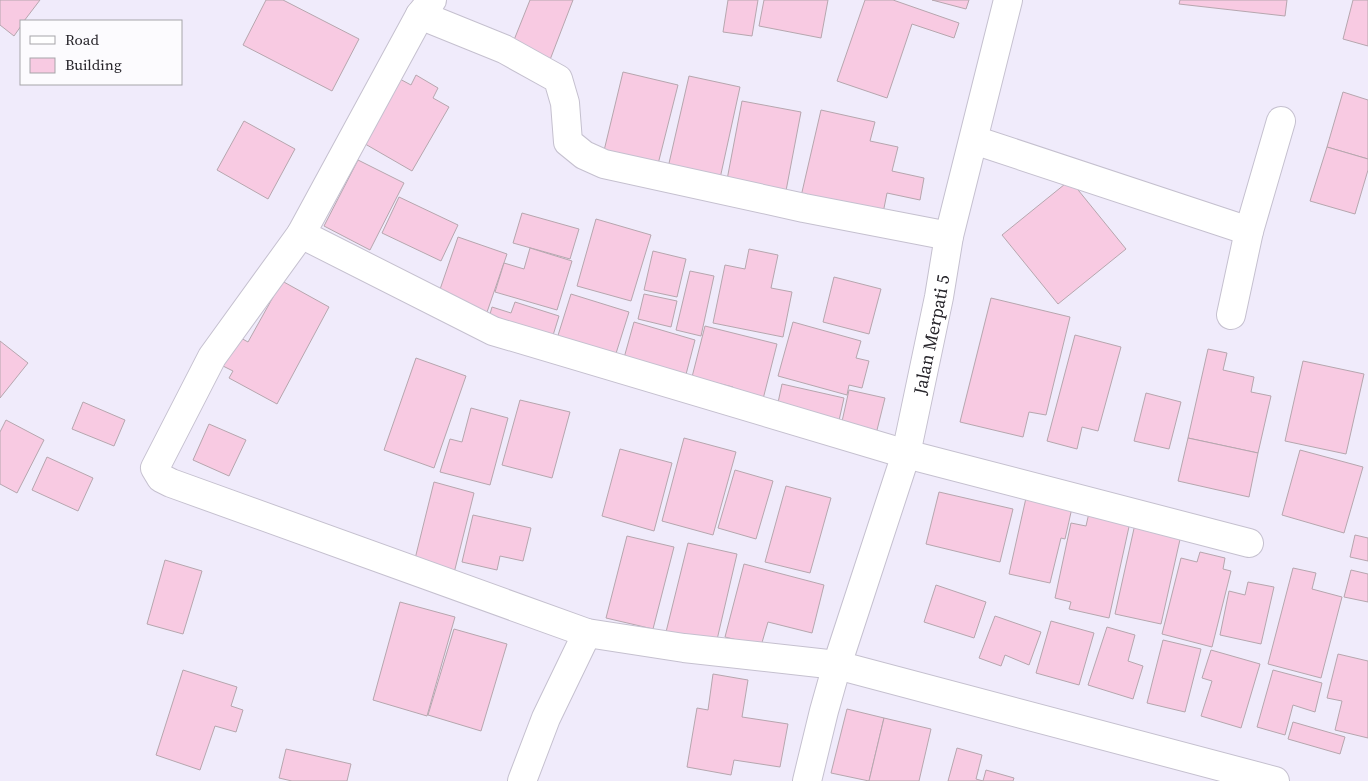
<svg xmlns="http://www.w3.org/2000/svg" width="1368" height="781" viewBox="0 0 1368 781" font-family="'Source Serif 4',serif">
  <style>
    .building { fill: #f8cae2; stroke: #b6a6ae }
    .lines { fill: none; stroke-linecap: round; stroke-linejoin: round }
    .minor-casing { stroke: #c5c0cf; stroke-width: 30 }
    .minor { stroke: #fff; stroke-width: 28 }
    .labels { text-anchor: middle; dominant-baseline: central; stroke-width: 4; stroke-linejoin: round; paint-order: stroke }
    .street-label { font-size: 18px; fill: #26242a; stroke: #fcfbfe }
  </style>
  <rect width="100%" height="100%" fill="#f0ebfb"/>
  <g class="building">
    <polygon points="0,0 40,0 24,21 21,21 21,26 14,36 0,25"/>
    <polygon points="266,0 283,0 359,39 332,91 243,45"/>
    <polygon points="530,0 573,0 548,65 510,50"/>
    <polygon points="728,0 758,0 752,36 723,32"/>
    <polygon points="764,0 828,0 821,38 759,26"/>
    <polygon points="865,0 893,0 959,23 954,38 912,24 887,98 837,81"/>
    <polygon points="932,0 969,0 966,9"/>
    <polygon points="1180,0 1287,0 1285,16 1179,4"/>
    <polygon points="1353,0 1368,0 1368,46 1343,39"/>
    <polygon points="623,72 678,85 656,172 602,159"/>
    <polygon points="416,75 438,88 433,98 449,107 412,171 360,141 398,78 411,85"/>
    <polygon points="689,76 740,87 719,183 667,172"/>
    <polygon points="1343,92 1368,100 1368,159 1327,147"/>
    <polygon points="742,101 801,112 785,196 726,185"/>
    <polygon points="821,110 875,122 870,141 898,147 892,171 924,178 920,200 887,193 881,223 799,205"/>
    <polygon points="244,121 295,149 268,199 217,170"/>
    <polygon points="1327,147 1368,159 1368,170 1355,214 1310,201"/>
    <polygon points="358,160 404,183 370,250 324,226"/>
    <polygon points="1070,180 1126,249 1058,304 1002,235"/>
    <polygon points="399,197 458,225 441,261 382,233"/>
    <polygon points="522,213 579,229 570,259 513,243"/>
    <polygon points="596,219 651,235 631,301 577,286"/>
    <polygon points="458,237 507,254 485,318 436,301"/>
    <polygon points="530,248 572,261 557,310 495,292 504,263 524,269"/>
    <polygon points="749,249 778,255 771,288 792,292 783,337 713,323 725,265 745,269"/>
    <polygon points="653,251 686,259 677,297 644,290"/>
    <polygon points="690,271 714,276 701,336 676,330"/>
    <polygon points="834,277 881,289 869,334 823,322"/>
    <polygon points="282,281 329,307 277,404 229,378 233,371 223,366 239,337 248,342"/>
    <polygon points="571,294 629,312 613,363 555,345"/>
    <polygon points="644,294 677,301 671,327 638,319"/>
    <polygon points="991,298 1070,317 1046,415 1029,412 1023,437 960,422"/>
    <polygon points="515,302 559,316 550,345 487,325 492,307 511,313"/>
    <polygon points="634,322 695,340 684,382 622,365"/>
    <polygon points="793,322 861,341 856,358 869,361 862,388 849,385 847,395 778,376"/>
    <polygon points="705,326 777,344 761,407 729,400 733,387 692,377"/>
    <polygon points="1075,335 1121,347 1098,431 1082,427 1077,449 1047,441"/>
    <polygon points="0,341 28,363 0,398"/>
    <polygon points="1208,349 1227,353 1223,370 1254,377 1251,392 1271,396 1258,453 1188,438"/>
    <polygon points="416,358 466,376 434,468 384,450"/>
    <polygon points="1303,361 1364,374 1346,454 1285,441"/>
    <polygon points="782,384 844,398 838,425 776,412"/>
    <polygon points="849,390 885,398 876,434 841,426"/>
    <polygon points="1146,393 1181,402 1169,449 1134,441"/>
    <polygon points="520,400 570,412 552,478 502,465"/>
    <polygon points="83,402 125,420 114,446 72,429"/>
    <polygon points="471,408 508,418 490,485 440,472 450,439 462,442"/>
    <polygon points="6,420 44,440 17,493 0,484 0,432"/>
    <polygon points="209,424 246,440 229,476 193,460"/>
    <polygon points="684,438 736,452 713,535 662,521"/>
    <polygon points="1188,438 1258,453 1249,497 1178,481"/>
    <polygon points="620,449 672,463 654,531 602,516"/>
    <polygon points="1300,450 1363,467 1344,533 1282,515"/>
    <polygon points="47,457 93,478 78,511 32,490"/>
    <polygon points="735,470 773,481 756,539 718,528"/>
    <polygon points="434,482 474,493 453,577 413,567"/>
    <polygon points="786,486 831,498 810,573 765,562"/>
    <polygon points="1028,489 1074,499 1065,539 1061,538 1050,583 1009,574"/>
    <polygon points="939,492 1013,509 1000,562 926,544"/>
    <polygon points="1091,504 1132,513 1109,618 1069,609 1071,602 1055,598 1071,523 1086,526"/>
    <polygon points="473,515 531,528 523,561 500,556 497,570 462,562"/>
    <polygon points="1135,524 1181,535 1161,624 1115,614"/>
    <polygon points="1355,535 1368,538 1368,561 1350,557"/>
    <polygon points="627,536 674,547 653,629 606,618"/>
    <polygon points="688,543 737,554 716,644 666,632"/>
    <polygon points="1200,552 1225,558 1223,569 1231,571 1212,647 1162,634 1181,558 1197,562"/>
    <polygon points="165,560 202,571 183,634 147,624"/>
    <polygon points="744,564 824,585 812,633 768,622 761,646 725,637"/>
    <polygon points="1293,568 1316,573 1312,589 1342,597 1321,678 1268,664"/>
    <polygon points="1351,570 1368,574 1368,602 1344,597"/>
    <polygon points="1248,582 1274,587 1261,644 1220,635 1229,591 1245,595"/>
    <polygon points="936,585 986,602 974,638 924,622"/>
    <polygon points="400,602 455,617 427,716 373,700"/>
    <polygon points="995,616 1041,632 1029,665 1005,655 1001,666 979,658"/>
    <polygon points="1051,621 1094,633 1079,685 1036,673"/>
    <polygon points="1107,627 1135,635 1128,661 1143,666 1133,699 1088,685"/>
    <polygon points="454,629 507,644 481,731 428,715"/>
    <polygon points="1163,640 1201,649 1185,712 1147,703"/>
    <polygon points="1211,650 1260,664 1241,728 1201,716 1212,681 1202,678"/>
    <polygon points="1338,654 1368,661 1368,738 1335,730 1342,701 1327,698"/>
    <polygon points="183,670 237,687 231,706 243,710 236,732 215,726 200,770 156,755"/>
    <polygon points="1273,670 1322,683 1315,712 1293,705 1285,735 1257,727"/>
    <polygon points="713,674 748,680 742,717 788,724 780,767 734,760 731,775 687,767 697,708 708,710"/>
    <polygon points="847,709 884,718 869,781 831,773"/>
    <polygon points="884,718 931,729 919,781 869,781"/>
    <polygon points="1293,722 1345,737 1340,754 1288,739"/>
    <polygon points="957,748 982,755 976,779 983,781 986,770 1014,778 1013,781 948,781"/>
    <polygon points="286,749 351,764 347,781 292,781 279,778"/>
  </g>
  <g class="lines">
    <g class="minor-casing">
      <g id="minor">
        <polyline points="432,0 420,15 301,234 493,331 906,454 1249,543"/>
        <polyline points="420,15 504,49 558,79 565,103 568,142 584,155 604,164 804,208 949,236"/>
        <polyline points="974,140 1249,231"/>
        <polyline points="301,234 212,357 155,468 161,478 171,483 587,633 684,648 837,665 1275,781"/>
        <polyline points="1231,315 1249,231 1281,121"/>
        <polyline points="522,781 546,718 587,633"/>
        <path id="s1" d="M 807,781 L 824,711 L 837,665 L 906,454 L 939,297 L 949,236 L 1008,0"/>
      </g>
    </g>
    <use href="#minor" class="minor"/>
  </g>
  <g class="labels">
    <g class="street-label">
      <text stroke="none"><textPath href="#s1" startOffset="464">Jalan Merpati 5</textPath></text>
    </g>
  </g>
  <rect x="20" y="20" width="162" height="65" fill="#fcfbfe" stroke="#a6a5a9"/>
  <rect x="30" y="36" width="25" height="8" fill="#ffffff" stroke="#a6a5a9"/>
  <text x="65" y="45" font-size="15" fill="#26242a">Road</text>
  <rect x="30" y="58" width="25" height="15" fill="#f8cae2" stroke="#a6a5a9"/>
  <text x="65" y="70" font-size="15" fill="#26242a">Building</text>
</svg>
